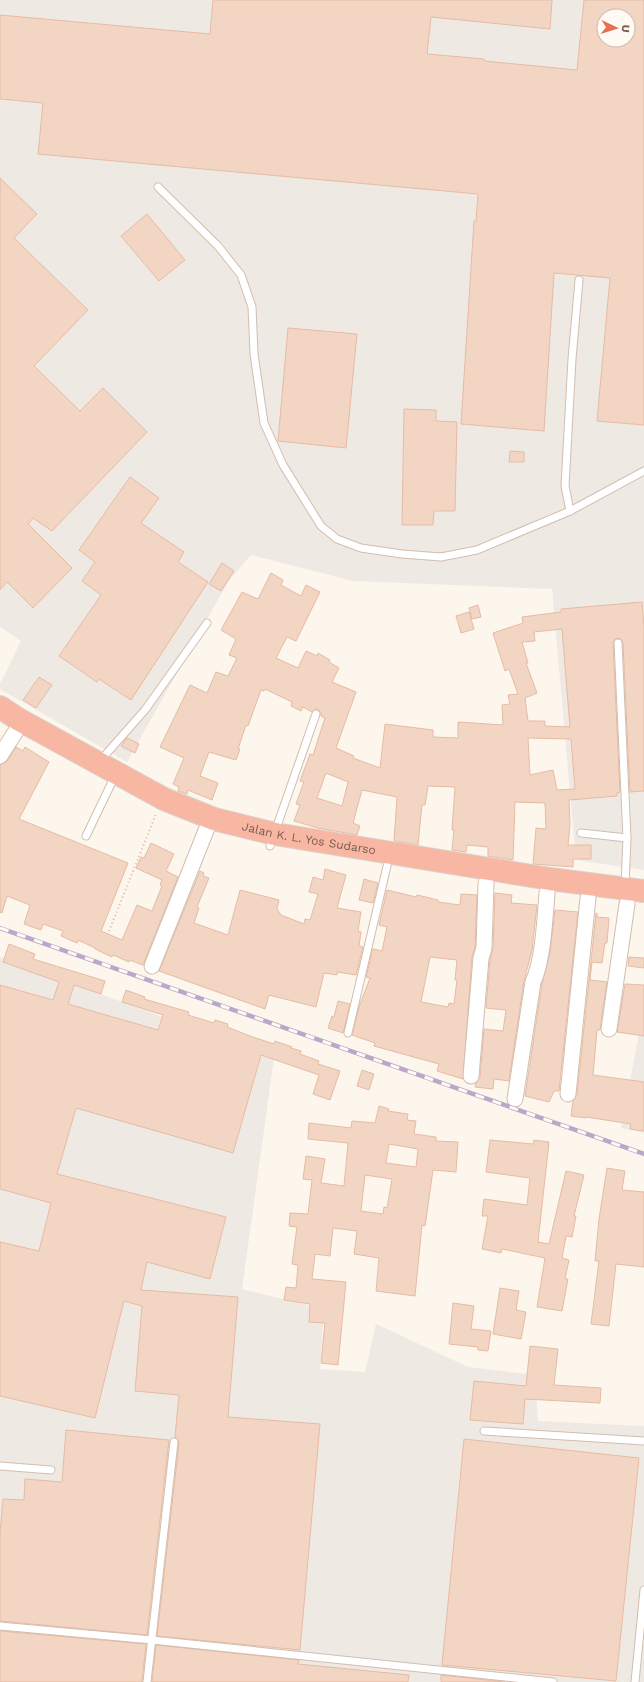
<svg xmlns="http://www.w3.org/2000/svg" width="644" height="1682" viewBox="0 0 644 1682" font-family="'Work Sans',sans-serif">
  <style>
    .industrial { fill: #efe9e4; fill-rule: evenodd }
    .building { fill: #f3d5c3; stroke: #e6bba3; fill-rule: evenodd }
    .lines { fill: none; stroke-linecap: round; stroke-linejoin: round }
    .lane-casing { stroke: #d1beb0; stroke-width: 9 }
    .street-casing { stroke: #d1beb0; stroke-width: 17 }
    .highway-casing { stroke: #dad1cd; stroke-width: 24 }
    .path { stroke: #d9b8a5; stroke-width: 2; stroke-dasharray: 1 3; stroke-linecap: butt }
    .lane { stroke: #fff; stroke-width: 7 }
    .street { stroke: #fff; stroke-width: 15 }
    .highway { stroke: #f7b7a3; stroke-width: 22 }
    .rail-casing { stroke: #b9a8c9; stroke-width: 4.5 }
    .rail { stroke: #fffaf3; stroke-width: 3; stroke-dasharray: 9; stroke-linecap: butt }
    .labels { text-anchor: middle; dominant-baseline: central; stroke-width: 3; stroke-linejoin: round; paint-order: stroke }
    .street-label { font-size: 12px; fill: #7a5c4d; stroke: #fffaf3 }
  </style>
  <rect width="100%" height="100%" fill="#fdf6ec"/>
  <g class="industrial">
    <path d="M 0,0 L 644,0 L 644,870 L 576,860 L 552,589 L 353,581 L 251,555 L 228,582 L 127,762 L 0,689 L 0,684 L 21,641 L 0,627 ZM 604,16 L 628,16 L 628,40 L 604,40 Z"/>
    <polygon points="0,957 274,1058 242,1289 324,1309 320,1369 365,1372 376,1324 468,1367 535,1375 538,1421 644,1426 644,1682 0,1682"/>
    <polygon points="644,1008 644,1133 621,1128"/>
  </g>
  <g class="building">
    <path d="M 213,0 L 552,0 L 550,29 L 431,17 L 427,54 L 484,59 L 484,61 L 577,70 L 584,0 L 644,0 L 644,425 L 597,421 L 610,278 L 554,273 L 544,431 L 461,424 L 474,221 L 476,221 L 478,194 L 38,154 L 43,103 L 0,99 L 0,15 L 210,34 ZM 604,16 L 628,16 L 628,40 L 604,40 Z"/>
    <polygon points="0,178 37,214 14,238 88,310 34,366 80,411 103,388 147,432 52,531 33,518 28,524 72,568 33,608 7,582 0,590"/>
    <polygon points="147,214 185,260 159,281 121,236"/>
    <polygon points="288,328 357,334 346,448 278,441"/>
    <polygon points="404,409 436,410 436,421 457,422 455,511 434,511 433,525 402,525"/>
    <polygon points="510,451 524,452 524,462 509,462"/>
    <polygon points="130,477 159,498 141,523 184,552 178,562 208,582 131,700 99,679 97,682 59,656 101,595 82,581 95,562 79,550"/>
    <polygon points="222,563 234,571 221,591 209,584"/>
    <path d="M 271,573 L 283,580 L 281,585 L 301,596 L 306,585 L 320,592 L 296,641 L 287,637 L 276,658 L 298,668 L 306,651 L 317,656 L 318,653 L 330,660 L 329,662 L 339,668 L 332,682 L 356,692 L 336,748 L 354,756 L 353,758 L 380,768 L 385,724 L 433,730 L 433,737 L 458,738 L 458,722 L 503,725 L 502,705 L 510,704 L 508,695 L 518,694 L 509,669 L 505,671 L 493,633 L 523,623 L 522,617 L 561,612 L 561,609 L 642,602 L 644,627 L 644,791 L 630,792 L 623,643 L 622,640 L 618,638 L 615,639 L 613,643 L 620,792 L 617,793 L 617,796 L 569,800 L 570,825 L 568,845 L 591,845 L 591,859 L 573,859 L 573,867 L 533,864 L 536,828 L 546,829 L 545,803 L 515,802 L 513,860 L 488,856 L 488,847 L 467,845 L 466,852 L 452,850 L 454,830 L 452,830 L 455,787 L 428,786 L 425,805 L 422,805 L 418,845 L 394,841 L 397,797 L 362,790 L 353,823 L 360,826 L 357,835 L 318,828 L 294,821 L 300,805 L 296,804 L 304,782 L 300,781 L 310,754 L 313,755 L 325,718 L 321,716 L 321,713 L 318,709 L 315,709 L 312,712 L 303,707 L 301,711 L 291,706 L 292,702 L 265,689 L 264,691 L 261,690 L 248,726 L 246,725 L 238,749 L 240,749 L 236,760 L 209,752 L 200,776 L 218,783 L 212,800 L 188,790 L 187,794 L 178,791 L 179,787 L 173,784 L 184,758 L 160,747 L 190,685 L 207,693 L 216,672 L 228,676 L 237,658 L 229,655 L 236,639 L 221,630 L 242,592 L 258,599 ZM 562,629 L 570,727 L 545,726 L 545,721 L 528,721 L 525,698 L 537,693 L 526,663 L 528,663 L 522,642 L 535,641 L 534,632 ZM 528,738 L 571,739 L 575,789 L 557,790 L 553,770 L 530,775 ZM 326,773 L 348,782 L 342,806 L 317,798 Z"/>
    <polygon points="478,605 481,617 472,619 469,608"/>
    <polygon points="469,612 474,629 461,633 456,616"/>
    <polygon points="39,677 52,685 36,708 23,700"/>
    <polygon points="127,738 139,744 135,753 121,746"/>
    <polygon points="16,747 23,751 25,747 49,762 19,819 128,863 101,931 122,940 137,905 152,911 162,886 160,885 162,880 136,868 141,857 144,858 151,843 174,854 166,871 178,877 143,965 130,960 129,962 113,955 112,957 95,949 95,948 78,940 77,943 61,936 63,931 43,924 41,930 24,924 30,905 7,896 2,913 0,912 0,765 7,761"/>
    <polygon points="325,869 346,875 337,908 361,912 358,931 361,932 359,946 363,947 356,975 337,972 337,975 324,973 316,1007 269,995 265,1009 159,971 200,871 204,873 203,876 209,878 197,907 199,908 194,923 228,935 240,890 279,900 277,909 281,915 304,924 305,919 310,920 318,894 309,892 313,877 323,880"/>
    <polygon points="364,879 378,883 373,903 359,900"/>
    <path d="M 387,890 L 416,897 L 417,895 L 438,900 L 438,902 L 460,905 L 461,894 L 477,895 L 475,947 L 472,957 L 463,1079 L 437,1071 L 439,1064 L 374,1046 L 375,1043 L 352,1035 L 359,1007 L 370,978 L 366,977 L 373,949 L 382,951 L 387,927 L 379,925 ZM 430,957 L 457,960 L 455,980 L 457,980 L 454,1004 L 449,1003 L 448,1007 L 421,1002 Z"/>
    <polygon points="495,893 512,895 511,903 537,905 532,950 524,981 509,1081 494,1079 493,1089 475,1087 476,1083 480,1077 484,1029 503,1031 506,1010 486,1008 490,960 493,948"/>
    <polygon points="555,910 578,912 559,1091 554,1091 549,1102 525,1096 542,984 550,952"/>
    <polygon points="596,913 597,913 597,917 609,918 607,943 605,943 602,963 592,962 590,980 607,982 600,1030 597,1030 593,1075 644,1082 644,1131 630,1129 631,1124 586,1117 586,1118 571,1116 573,1101 577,1095"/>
    <polygon points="9,944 35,954 33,959 105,981 101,994 74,985 68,1004 158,1030 163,1015 122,1002 126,990 145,997 144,999 189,1012 188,1015 214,1023 215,1020 228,1024 227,1027 250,1036 274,1044 275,1041 292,1047 291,1048 301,1051 300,1054 319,1061 318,1064 340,1071 330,1100 313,1094 319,1075 261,1055 233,1153 76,1108 57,1174 226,1217 210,1279 147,1262 141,1290 238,1297 228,1417 320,1424 300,1650 157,1636 179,1443 178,1440 175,1437 179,1395 135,1391 142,1306 124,1301 95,1418 0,1396 0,1242 39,1251 51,1203 0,1189 0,985 53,1000 59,982 3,962"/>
    <polygon points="629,957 644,958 644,968 628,966"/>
    <polygon points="625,984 644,985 644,1036 617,1032"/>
    <polygon points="338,1001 350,1004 343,1033 328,1028 332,1016 334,1017"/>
    <polygon points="362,1070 374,1074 369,1090 357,1086"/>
    <path d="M 379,1106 L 389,1109 L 388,1111 L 408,1114 L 407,1120 L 416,1121 L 414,1134 L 436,1137 L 436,1141 L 458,1142 L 456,1172 L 433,1170 L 425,1226 L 422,1225 L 415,1296 L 376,1291 L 379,1258 L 354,1254 L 357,1231 L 333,1228 L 330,1256 L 315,1254 L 312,1279 L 346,1282 L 338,1365 L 321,1363 L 325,1323 L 309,1322 L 310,1304 L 284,1300 L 286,1287 L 296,1288 L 298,1265 L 292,1264 L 297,1227 L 289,1226 L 290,1213 L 308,1214 L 312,1180 L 303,1179 L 306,1156 L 325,1159 L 321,1183 L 344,1186 L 348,1143 L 308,1139 L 309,1123 L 351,1128 L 352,1121 L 375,1123 ZM 389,1144 L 418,1149 L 416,1167 L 386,1163 ZM 365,1175 L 392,1179 L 387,1208 L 384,1207 L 383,1214 L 361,1211 Z"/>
    <polygon points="490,1140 533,1144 534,1140 549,1142 538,1242 549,1244 566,1171 584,1175 574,1216 576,1216 572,1237 566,1236 562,1258 569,1260 565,1279 568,1279 562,1311 537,1307 545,1258 502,1249 501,1253 482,1249 488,1216 482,1216 484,1199 527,1205 530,1178 486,1172"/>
    <polygon points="607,1168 625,1171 622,1190 644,1192 644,1267 616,1264 609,1326 591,1324 599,1261 595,1261 599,1219"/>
    <polygon points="500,1288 519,1291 516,1310 526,1312 521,1339 493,1334"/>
    <polygon points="453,1303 474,1306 471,1329 491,1331 488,1351 478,1350 478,1347 449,1344"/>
    <polygon points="530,1346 558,1349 554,1385 601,1388 600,1403 525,1399 523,1424 470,1420 474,1381 526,1386"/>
    <polygon points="66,1430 169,1440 147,1635 0,1621 0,1533 3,1499 24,1500 25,1479 62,1482"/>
    <polygon points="464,1439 639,1458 616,1681 442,1665"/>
    <polygon points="0,1631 146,1644 142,1682 0,1682"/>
    <polygon points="156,1645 299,1660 298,1664 409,1675 408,1682 152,1682"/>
    <polygon points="441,1675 505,1682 441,1682"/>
  </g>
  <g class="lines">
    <g class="lane-casing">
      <g id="lane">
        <polyline points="158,187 218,246 241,275 252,307 254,354 264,423 283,465 321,526 337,539 361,548 402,554 441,557 477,550 570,511 644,471"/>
        <polyline points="570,511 565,486 572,359 579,280"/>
        <polyline points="618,643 627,838"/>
        <polyline points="99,762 145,710 207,623"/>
        <polyline points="581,833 627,838 625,887"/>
        <polyline points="86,836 112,782"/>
        <polyline points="270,846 316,714"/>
        <polyline points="348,1033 387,866"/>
        <polyline points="484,1431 644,1441"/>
        <polyline points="0,1466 51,1470"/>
        <polyline points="0,1626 152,1640 553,1682"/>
        <polyline points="147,1682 174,1442"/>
        <polyline points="635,1682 644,1590"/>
      </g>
    </g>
    <g class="street-casing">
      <g id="street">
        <polyline points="0,756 16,731"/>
        <polyline points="152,966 207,828"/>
        <polyline points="609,1029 627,904"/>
        <polyline points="471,1076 481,958 484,948 486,883"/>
        <polyline points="568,1094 588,898"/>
        <path d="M 515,1099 L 533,982 C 543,961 545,918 547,893"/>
      </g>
    </g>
    <g class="highway-casing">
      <g id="highway">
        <path id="s1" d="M 0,707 L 18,719 L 164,799 L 214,819 L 275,834 L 550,879 L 644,891"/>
      </g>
    </g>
    <polyline class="path" points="109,931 156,814"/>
    <use href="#lane" class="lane"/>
    <use href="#street" class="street"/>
    <use href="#highway" class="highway"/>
    <g class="rail-casing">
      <polyline id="rail" points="0,928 644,1154"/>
    </g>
    <use href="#rail" class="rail"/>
  </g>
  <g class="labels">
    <g class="street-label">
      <text stroke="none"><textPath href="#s1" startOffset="339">Jalan K. L. Yos Sudarso</textPath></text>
    </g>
  </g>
  <g transform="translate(616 28) rotate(94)"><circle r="19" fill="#fffaf3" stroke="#cabbb1"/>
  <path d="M0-3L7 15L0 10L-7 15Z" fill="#e76f51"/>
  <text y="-6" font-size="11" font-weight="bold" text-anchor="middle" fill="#7a5c4d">U</text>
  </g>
</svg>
